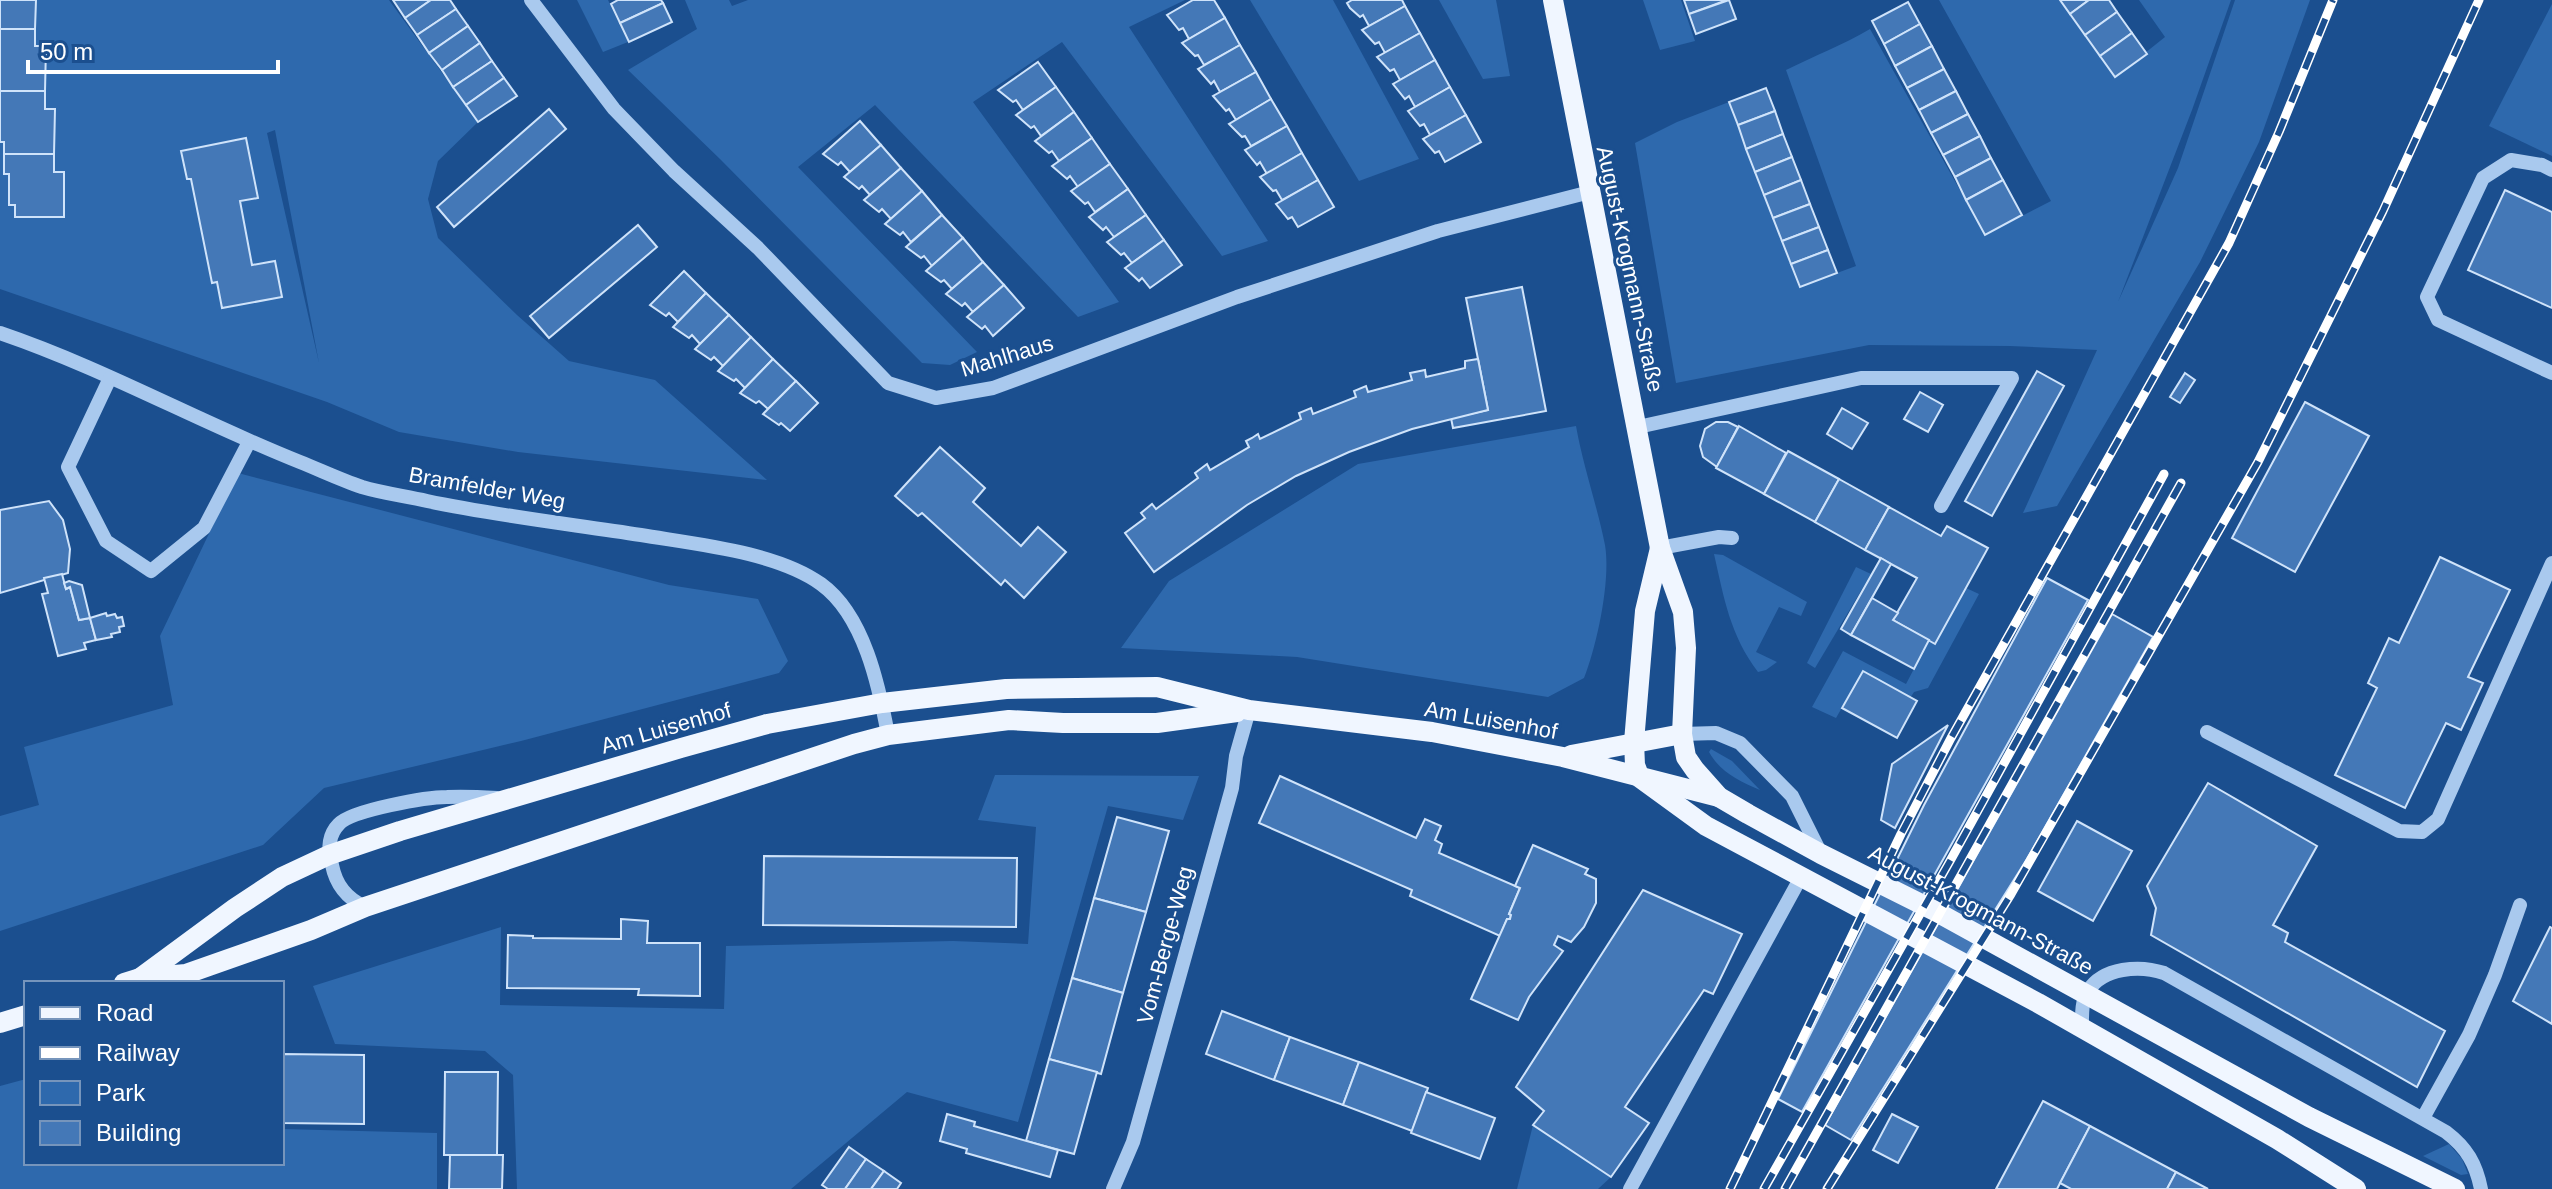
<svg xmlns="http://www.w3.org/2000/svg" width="2552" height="1189" viewBox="0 0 2552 1189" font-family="Helvetica,sans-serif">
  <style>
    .green { fill: #2e69ad; fill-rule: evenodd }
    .building { fill: #4478b7; stroke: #cfe3fa; stroke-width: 2 }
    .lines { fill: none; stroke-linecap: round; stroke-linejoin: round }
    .minor { stroke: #a9c9ee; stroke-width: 14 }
    .major { stroke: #f0f6ff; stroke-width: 20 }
    .rail-casing { stroke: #fff; stroke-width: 9 }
    .rail { stroke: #1b4f8f; stroke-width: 6; stroke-dasharray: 18; stroke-linecap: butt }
    .labels { text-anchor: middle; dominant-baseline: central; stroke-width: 6; stroke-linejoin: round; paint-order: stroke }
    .street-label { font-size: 22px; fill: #fff; stroke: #1b4f8f }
  </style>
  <rect width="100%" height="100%" fill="#1b4f8f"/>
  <g class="green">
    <path d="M 0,0 L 389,0 L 478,122 L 438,161 L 428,199 L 438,238 L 517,315 L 569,361 L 655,380 L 767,480 L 518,452 L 399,432 L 327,402 L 0,289 ZM 275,130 L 319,363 L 267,133 Z"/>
    <polygon points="577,0 608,0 628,42 603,52"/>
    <polygon points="685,0 729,0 732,6 748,0 1185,0 1129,27 1268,241 1222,256 1062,42 973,102 1119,302 1078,317 875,105 798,167 977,352 950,365 922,363 720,159 628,70 697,29"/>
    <polygon points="1250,0 1333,0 1419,159 1359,181"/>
    <polygon points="1439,0 1496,0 1510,76 1483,79"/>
    <polygon points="1643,0 1681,0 1695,41 1660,50"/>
    <path d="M 1939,0 L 2060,0 L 2115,77 L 2165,37 L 2139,0 L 2231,0 L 2192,110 L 2118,302 L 2178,168 L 2235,0 L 2310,0 L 2259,142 L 2200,262 L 2057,506 L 2023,513 L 2097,350 L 2010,346 L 1869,345 L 1676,383 L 1635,143 L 1677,122 L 1729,102 L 1799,287 L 1856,266 L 1786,70 C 1814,56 1843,45 1870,29 L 1985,235 L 2051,201 Z"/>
    <polygon points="2552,4 2552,156 2489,126"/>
    <path d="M 1576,426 C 1583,466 1597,505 1605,545 C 1611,580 1597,645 1584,678 L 1548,697 L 1297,657 L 1121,648 L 1169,581 L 1358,464 Z"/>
    <polygon points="238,473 669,585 758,599 788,661 779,673 521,741 324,788 263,845 0,931 0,816 39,805 24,747 173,705 160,636"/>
    <path d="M 1714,554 L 1723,555 L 1807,602 L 1801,616 L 1779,607 L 1756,652 L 1777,662 L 1766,670 L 1758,672 C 1730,635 1724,598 1714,554 Z"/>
    <polygon points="1856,567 1871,574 1815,668 1807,663"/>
    <polygon points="1966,588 1979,594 1928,688 1914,692 1910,698 1863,671 1836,718 1812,707 1843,651 1906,684 1929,640"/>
    <path d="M 1711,749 L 1732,761 L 1760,790 C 1739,781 1720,772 1709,752 Z"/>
    <polygon points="995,775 1199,776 1183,820 1108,806 1018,1122 907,1092 791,1189 517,1189 513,1075 485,1051 335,1044 313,986 501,927 500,1005 724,1009 726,946 953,941 1028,944 1036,827 978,820"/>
    <polygon points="26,1079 26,1163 282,1163 282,1129 437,1133 437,1189 0,1189 0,1086"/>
    <polygon points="1533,1125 1611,1177 1598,1189 1517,1189"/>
    <polygon points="2449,1144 2462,1159 2468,1174 2461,1175 2423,1156"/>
  </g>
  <g class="building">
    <polygon points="0,0 36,0 35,29 0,29"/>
    <polygon points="393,0 431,0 405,18"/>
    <polygon points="431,0 450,0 456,9 417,35 405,18"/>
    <polygon points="618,0 661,0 663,3 620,23 611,4"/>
    <polygon points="1193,0 1214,0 1225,18 1189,39 1183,28 1179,30 1167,15"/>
    <polygon points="1352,0 1402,0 1405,6 1369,26 1363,15 1360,17 1350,8 1347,3"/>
    <polygon points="1684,0 1727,0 1689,14"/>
    <polygon points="1729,0 1736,19 1696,34 1689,14"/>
    <polygon points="2060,0 2089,0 2070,14"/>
    <polygon points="2089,0 2109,0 2117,12 2085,35 2070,14"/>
    <polygon points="1908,2 1920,24 1884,44 1872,21"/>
    <polygon points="663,3 672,22 629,42 620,23"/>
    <polygon points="1405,6 1420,33 1385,53 1379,42 1375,44 1362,30"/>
    <polygon points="456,9 468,26 429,53 417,35"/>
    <polygon points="2117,12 2132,33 2100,56 2085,35"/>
    <polygon points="1225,18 1240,45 1204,65 1198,55 1195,56 1182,43"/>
    <polygon points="1920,24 1932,46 1895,66 1884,44"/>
    <polygon points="468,26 480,43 442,70 429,53"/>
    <polygon points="0,29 35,29 35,46 46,46 45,91 0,91"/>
    <polygon points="1420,33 1435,60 1400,80 1394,69 1390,71 1377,57"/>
    <polygon points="2132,33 2147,54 2115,77 2100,56"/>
    <polygon points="480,43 492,61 453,87 442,70"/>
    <polygon points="1240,45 1256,72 1220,92 1214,81 1211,84 1198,69"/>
    <polygon points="1932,46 1944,69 1907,88 1895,66"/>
    <polygon points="1435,60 1450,87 1415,107 1409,96 1405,99 1393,84"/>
    <polygon points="492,61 504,78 466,105 453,87"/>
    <polygon points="1038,62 1056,87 1023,110 1016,100 1013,102 998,90"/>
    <polygon points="1944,69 1956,91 1919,110 1907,88"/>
    <polygon points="1256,72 1271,99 1236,120 1229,109 1226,111 1213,96"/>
    <polygon points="504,78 517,96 478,122 466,105"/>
    <polygon points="1056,87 1074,112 1041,136 1034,126 1031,128 1016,115"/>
    <polygon points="1450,87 1466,115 1430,135 1424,124 1420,126 1408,111"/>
    <polygon points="1766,88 1775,111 1738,125 1729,102"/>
    <polygon points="0,91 45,91 45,109 55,109 54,154 4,154 4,142 0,142"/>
    <polygon points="1956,91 1968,114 1931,133 1919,110"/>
    <polygon points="1271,99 1287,126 1251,146 1245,136 1242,137 1229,124"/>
    <polygon points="549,109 566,129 454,227 437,207"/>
    <polygon points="1775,111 1783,134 1746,149 1738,125"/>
    <polygon points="1074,112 1092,138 1059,161 1052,151 1049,153 1035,141"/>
    <polygon points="1968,114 1980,136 1943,155 1931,133"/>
    <polygon points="1466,115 1481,142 1445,162 1439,151 1435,153 1423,139"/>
    <polygon points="860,121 881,145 850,172 841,162 838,165 823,154"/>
    <polygon points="1287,126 1302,153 1267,174 1260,162 1257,165 1245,150"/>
    <polygon points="1783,134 1792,157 1755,172 1746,149"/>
    <polygon points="1980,136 1991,158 1955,177 1943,155"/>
    <polygon points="246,138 258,198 240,201 252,265 275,261 282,297 222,308 217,282 212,283 191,179 187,179 181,151"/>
    <polygon points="1092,138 1110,164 1078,187 1070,176 1067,179 1052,166"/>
    <polygon points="881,145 901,168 870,195 862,186 859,189 844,177"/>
    <polygon points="1302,153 1318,180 1282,200 1276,190 1273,191 1260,177"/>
    <polygon points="4,154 54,154 54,172 64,172 64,217 15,217 15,205 9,205 9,174 4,174"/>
    <polygon points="1792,157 1801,180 1764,195 1755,172"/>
    <polygon points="1991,158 2003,180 1966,200 1955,177"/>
    <polygon points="1110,164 1128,189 1095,212 1088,202 1085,204 1071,191"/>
    <polygon points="901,168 922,191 891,219 882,209 879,212 864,200"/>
    <polygon points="1318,180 1334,207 1298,227 1292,217 1288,219 1276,204"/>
    <polygon points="1801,180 1810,204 1773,218 1764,195"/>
    <polygon points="2003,180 2022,215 1985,235 1966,200"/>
    <polygon points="1128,189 1146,215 1114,237 1106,227 1103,230 1089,217"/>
    <polygon points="2505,190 2552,212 2552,308 2468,270"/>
    <polygon points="922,191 942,215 911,242 903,232 900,235 885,224"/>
    <polygon points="1810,204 1819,227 1782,241 1773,218"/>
    <polygon points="942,215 963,238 932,266 924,256 921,258 906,247"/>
    <polygon points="1146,215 1164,240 1132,263 1124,253 1121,255 1107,242"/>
    <polygon points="638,225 657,247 549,338 530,316"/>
    <polygon points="1819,227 1828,250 1791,264 1782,241"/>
    <polygon points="963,238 983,262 952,289 944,280 941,282 926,271"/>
    <polygon points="1164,240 1182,265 1150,288 1142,278 1139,281 1125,268"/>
    <polygon points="1828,250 1837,273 1800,287 1791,264"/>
    <polygon points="983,262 1004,285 973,312 965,303 962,306 946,294"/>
    <polygon points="684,271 706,293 678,322 669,313 666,316 650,305"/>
    <polygon points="1004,285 1024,308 993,336 985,326 982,329 967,317"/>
    <polygon points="1522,287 1546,411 1453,428 1451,418 1488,410 1466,298"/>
    <polygon points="706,293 729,315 700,344 692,335 689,338 673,327"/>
    <polygon points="729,315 751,337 723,366 714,357 711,360 695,349"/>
    <polygon points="751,337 773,359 745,388 736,379 734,381 718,371"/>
    <polygon points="773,359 796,381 768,409 759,401 756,403 740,393"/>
    <polygon points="1478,359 1488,410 1412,429 1349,452 1296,476 1247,505 1154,572 1125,533 1145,518 1141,513 1152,504 1156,509 1198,478 1195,473 1207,464 1210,470 1249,447 1246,441 1252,438 1258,434 1260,439 1301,419 1299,413 1311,408 1313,414 1356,397 1354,391 1366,386 1368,392 1412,380 1410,373 1425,370 1426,377 1465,368 1465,361"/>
    <polygon points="2037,371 2064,386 1992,516 1965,501"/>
    <polygon points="2185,373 2195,380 2180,403 2170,397"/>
    <polygon points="796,381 818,403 790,431 781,423 779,425 763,414"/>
    <polygon points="1920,392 1943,405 1928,432 1904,419"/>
    <polygon points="2305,402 2369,436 2295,572 2232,538"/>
    <polygon points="1842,408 1868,423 1852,449 1827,434"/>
    <polygon points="1716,422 1728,422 1738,427 1717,467 1703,457 1700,446 1705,429"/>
    <polygon points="1739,426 1786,453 1764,494 1716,468"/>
    <polygon points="940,447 985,488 973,502 1021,546 1038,527 1066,552 1024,598 1005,580 1001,585 922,513 918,516 895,496"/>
    <polygon points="1788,451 1839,479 1815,522 1764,494"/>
    <polygon points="1839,479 1889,507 1865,550 1815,522"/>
    <polygon points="49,501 63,520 70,549 68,573 0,593 0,510"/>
    <polygon points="1889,507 1941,536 1947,526 1988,548 1935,644 1893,620 1917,578 1865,550"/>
    <polygon points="2440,557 2510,590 2468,677 2483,683 2461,730 2446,723 2405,808 2335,775 2377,688 2368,683 2389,638 2399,643"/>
    <polygon points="1881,558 1891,564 1851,635 1841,629"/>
    <polygon points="62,574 66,589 70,587 79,620 90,618 96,640 84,643 86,649 58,656 42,594 48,593 44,578"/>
    <polygon points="2047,578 2088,600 1802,1112 1778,1099 1924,805"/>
    <polygon points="69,581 82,585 90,618 79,620 70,587 66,589 64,583"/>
    <polygon points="1872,598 1898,613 1893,620 1929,640 1914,669 1851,635"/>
    <polygon points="106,613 107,616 115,614 117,618 122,617 124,626 119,627 120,632 111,634 112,637 96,640 90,618"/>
    <polygon points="2112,614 2153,637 2027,859 1851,1140 1825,1125"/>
    <polygon points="1863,671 1917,701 1897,738 1842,708"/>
    <polygon points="1948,725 1895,828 1881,820 1892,764"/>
    <polygon points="1280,776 1416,838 1425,819 1441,826 1435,840 1442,844 1439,853 1520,888 1509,914 1511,915 1510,919 1507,919 1500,936 1410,896 1412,890 1259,823"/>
    <polygon points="2208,783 2317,846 2273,925 2288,933 2285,942 2445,1031 2417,1087 2151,935 2156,908 2147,886"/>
    <polygon points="1117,817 1169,831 1146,912 1094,898"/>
    <polygon points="2077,821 2132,851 2093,921 2038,891"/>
    <polygon points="1533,845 1588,869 1585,874 1596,879 1596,903 1584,927 1571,942 1558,936 1554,945 1563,951 1529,997 1518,1020 1471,999 1507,919 1510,919 1511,915 1509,914 1520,888 1515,886"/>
    <polygon points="764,856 1017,858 1016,927 763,925"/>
    <polygon points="1643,890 1742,934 1713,994 1704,990 1625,1107 1649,1123 1611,1177 1533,1125 1544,1111 1516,1087"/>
    <polygon points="1094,898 1146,912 1123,993 1072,978"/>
    <polygon points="621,919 648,921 647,943 700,943 700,996 638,995 639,989 507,988 508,935 533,936 533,938 621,939"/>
    <polygon points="2550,927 2552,928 2552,1024 2513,1001"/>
    <polygon points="1072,978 1123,993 1101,1074 1049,1059"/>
    <polygon points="1222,1011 1290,1037 1274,1080 1206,1054"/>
    <polygon points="1290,1037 1359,1062 1343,1105 1274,1080"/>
    <polygon points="282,1054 364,1055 364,1124 282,1123"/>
    <polygon points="1049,1059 1097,1072 1074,1154 1026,1141"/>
    <polygon points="1359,1062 1428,1088 1412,1131 1343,1105"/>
    <polygon points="445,1072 498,1072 497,1155 444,1155"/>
    <polygon points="1426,1092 1495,1118 1480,1159 1411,1133"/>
    <polygon points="2043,1101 2090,1126 2057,1189 1996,1189"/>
    <polygon points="947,1114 975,1122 974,1126 1058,1150 1050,1177 966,1153 967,1149 940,1141"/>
    <polygon points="1892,1114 1918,1127 1898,1163 1873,1150"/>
    <polygon points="2090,1126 2176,1172 2167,1189 2071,1189 2060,1183"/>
    <polygon points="849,1147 866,1159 845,1189 828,1189 822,1185"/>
    <polygon points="450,1155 503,1155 502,1189 449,1189"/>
    <polygon points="866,1159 884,1171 871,1189 845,1189"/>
    <polygon points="884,1171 901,1183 897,1189 871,1189"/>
    <polygon points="2176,1172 2208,1189 2167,1189"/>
  </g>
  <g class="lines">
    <g class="minor">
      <polyline points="531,0 614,109 674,171 758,248 888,383 936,398 993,388 1237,297 1438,231 1590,192"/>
      <polyline points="2552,170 2542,165 2511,160 2483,178 2427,297 2438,320 2552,373"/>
      <path d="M 0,333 C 103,368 199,422 300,462 C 320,470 341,480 362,487 C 382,493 405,496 427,501 C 498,516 570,524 641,535 C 695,544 777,552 821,584 C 864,615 879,686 888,735"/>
      <polyline points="110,378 68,467 106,541 151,571 204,528 249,442"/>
      <polyline points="1638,427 1861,378 2012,378 1941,506"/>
      <polyline points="1660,548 1719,537 1732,538"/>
      <polyline points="2207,732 2399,831 2422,832 2438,819 2552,563"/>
      <polyline points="1682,734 1716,733 1740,743 1792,796 1821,854"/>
      <path d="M 365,907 C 346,898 336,885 332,865 C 328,851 328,835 339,824 C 352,810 427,797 447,797 C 464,796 481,797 497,798"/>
      <path d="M 2082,1029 C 2082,1016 2081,1002 2088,991 C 2103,967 2140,965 2164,973 L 2446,1132 C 2467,1148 2476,1164 2481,1189"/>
      <polyline points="2423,1118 2469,1035 2495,975 2520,905"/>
      <polyline points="1113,1189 1133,1142 1232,788 1236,756 1249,710"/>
      <polyline points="1630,1189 1801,877"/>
    </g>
    <g class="major">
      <polyline points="1553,0 1660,548 1683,612 1686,648 1682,734 1686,757 1695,770 1719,797 1748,814 1821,854 1933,910 2309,1117 2455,1189"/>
      <polyline points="1660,548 1645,611 1634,742 1635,765 1640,778 1706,826 2038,1003 2277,1139 2356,1189"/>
      <polyline points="1571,755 1682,734"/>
      <polyline points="140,978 235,908 282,877 329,855 400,831 681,748 767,724 882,703 1006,689 1157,687 1249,710 1432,732 1563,757 1719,797"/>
      <polyline points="124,983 140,978 186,974 311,930 365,907 854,744 888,735 1009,720 1063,723 1157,723 1237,712"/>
      <polyline points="0,1023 26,1015"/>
    </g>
    <g class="rail-casing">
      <g id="rail">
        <polyline points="1730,1189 1901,834 1951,738 2229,243 2279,132 2333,0"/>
        <polyline points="1764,1189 1950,861 2164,474"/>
        <polyline points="1785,1189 2181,483"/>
        <polyline points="1827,1189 2011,894 2258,462 2383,211 2479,0"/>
      </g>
    </g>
    <use href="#rail" class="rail"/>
  </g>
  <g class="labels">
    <g class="street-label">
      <text transform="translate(1630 269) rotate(78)">August-Krogmann-Straße</text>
      <text transform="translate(1007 356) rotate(-17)">Mahlhaus</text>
      <text transform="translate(487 488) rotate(10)">Bramfelder Weg</text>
      <text transform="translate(1491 720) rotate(10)">Am Luisenhof</text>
      <text transform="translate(666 728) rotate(-16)">Am Luisenhof</text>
      <text transform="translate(1981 910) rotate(28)">August-Krogmann-Straße</text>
      <text transform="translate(1165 945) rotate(-75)">Vom-Berge-Weg</text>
    </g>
  </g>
  <rect x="24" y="981" width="260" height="184" fill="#1b4f8f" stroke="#7695bc" stroke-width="2"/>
  <rect x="40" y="1007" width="40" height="12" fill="#f0f6ff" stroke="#7695bc" stroke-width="2"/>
  <text x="96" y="1021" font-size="24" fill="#ffffff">Road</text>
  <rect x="40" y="1047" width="40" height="12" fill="#ffffff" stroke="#7695bc" stroke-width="2"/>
  <text x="96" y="1061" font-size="24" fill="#ffffff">Railway</text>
  <rect x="40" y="1081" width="40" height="24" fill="#2e69ad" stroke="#7695bc" stroke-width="2"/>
  <text x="96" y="1101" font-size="24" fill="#ffffff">Park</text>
  <rect x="40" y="1121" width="40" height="24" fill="#4478b7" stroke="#7695bc" stroke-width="2"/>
  <text x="96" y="1141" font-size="24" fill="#ffffff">Building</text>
  <path d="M28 60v12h250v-12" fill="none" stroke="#ffffff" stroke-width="4"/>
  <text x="40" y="60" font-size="24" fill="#ffffff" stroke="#1b4f8f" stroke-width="6" paint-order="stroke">50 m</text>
</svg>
